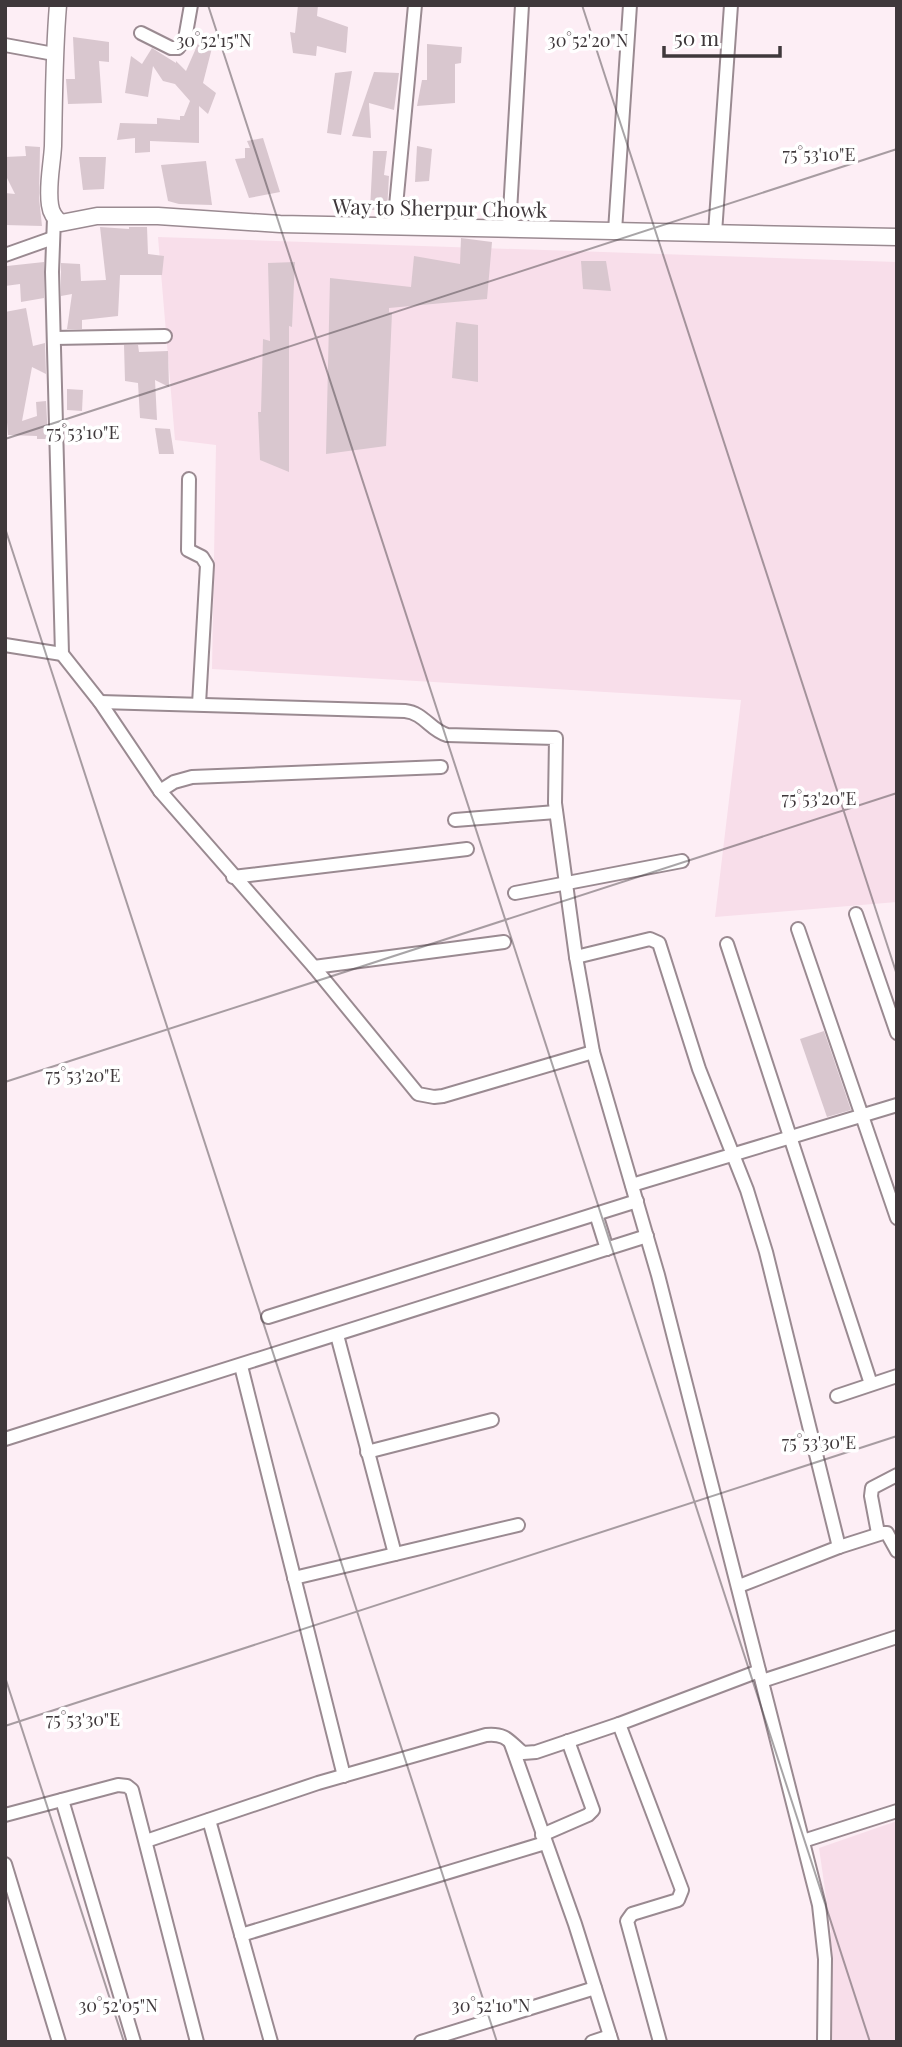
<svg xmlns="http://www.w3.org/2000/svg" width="902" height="2047" viewBox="0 0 902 2047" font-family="'Playfair Display',serif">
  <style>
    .built { fill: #f8deea }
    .building { fill: #d9c7cf }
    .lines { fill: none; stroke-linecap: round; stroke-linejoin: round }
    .minor-casing { stroke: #9a8a91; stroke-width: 16 }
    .tertiary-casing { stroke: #9a8a91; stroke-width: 19 }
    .minor { stroke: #fff; stroke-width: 12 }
    .tertiary { stroke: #fff; stroke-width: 16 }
    .ticks { fill: none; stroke: #3f383b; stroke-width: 2; stroke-opacity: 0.45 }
    .labels { text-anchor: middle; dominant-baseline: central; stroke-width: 7; stroke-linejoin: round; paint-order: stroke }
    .street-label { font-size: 21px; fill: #3f383b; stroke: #fff }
    .ticks-label { font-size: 18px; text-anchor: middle; fill: #3f383b; stroke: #fff; stroke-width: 7; stroke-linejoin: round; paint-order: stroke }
  </style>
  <rect width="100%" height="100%" fill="#fdeef5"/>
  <g class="built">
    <path d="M158,237L897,262V902L715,917L741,700L212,669L216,445L175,440Z"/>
    <path d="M897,1821V2042H831V1931L819,1848Z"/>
  </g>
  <g class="building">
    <path d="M298,5H318L317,16L348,27L346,53L317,46L316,56L293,53L290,32L295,33Z"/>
    <path d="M73,37L109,42V62L99,61L102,103L68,104L66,79H75Z"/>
    <path d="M200,39L214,40L203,83L216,93L208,114L199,106V143L150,141V152L135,153V138L117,140L120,123L157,124V118L180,120V116H184L190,101L175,84L163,81L153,66L148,97L125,93L131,56L142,64L152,48L176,63V61L186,71Z"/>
    <path d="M427,44L462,47L461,63L455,64V103L417,106L422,80H427Z"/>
    <path d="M352,71L341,135L327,133L335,73Z"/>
    <path d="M374,72L399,73L394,110L369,103L371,138L352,136Z"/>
    <path d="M263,138L280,192L249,198L235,159L245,158V148H250L247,141Z"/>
    <path d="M25,146L40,147L39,198L42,226L5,225V193L15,194L5,174V157L26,156Z"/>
    <path d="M417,146L432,149L429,181L415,182Z"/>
    <path d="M373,151H387L384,175L389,176L387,210H370Z"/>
    <path d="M79,157H106L104,189L83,190Z"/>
    <path d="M206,161L212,205L179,204L168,201L161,165Z"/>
    <path d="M100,227L129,229V227H147L148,254L164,256L162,275H120L118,316L82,320V329H67L72,294L61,296V263L80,264L81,281L106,280Z"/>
    <path d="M461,238L492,242L487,299L389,308V312L392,313L386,446L326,454L330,278L411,287L414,256L460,264Z"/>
    <path d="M581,261H606L611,291L583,289Z"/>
    <path d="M44,262V298L21,302L20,284L5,286L7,266Z"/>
    <path d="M295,262L292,327L289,326V472L260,460L258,412H261L263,339L270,341L268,263Z"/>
    <path d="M26,308L33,346L45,343L46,374L32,367L22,421L37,416L36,402L46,401L48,439H37V436L8,435L5,396V312Z"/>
    <path d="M456,322L478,325V382L452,378Z"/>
    <path d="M124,345H138L139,352L168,351L169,387L155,380L157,420L140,418L138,383L125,381Z"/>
    <path d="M67,389L83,390L82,411L67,410Z"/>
    <path d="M155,428L170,429L174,454H159Z"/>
    <path d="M824,1031L851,1110L827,1117L800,1039Z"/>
  </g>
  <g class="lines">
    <defs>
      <g id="minor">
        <path d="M141,33L171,48H178L185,39L191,5"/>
        <path d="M5,45L54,54"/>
        <path d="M54,218L52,272L62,654L100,702L160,791L314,967L418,1094L434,1097L443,1096L593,1052L658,1275L819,1905L825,1959L824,2042"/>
        <path d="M394,227L415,5"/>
        <path d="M509,229L522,5"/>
        <path d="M615,231L630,5"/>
        <path d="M715,233L731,5"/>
        <path d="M5,255L53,238"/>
        <path d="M54,338L165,336"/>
        <path d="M189,479L188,550L202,557L207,565L199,704"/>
        <path d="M5,645L62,654"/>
        <path d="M100,702L405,711C424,713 430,730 447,735L556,738L555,803L576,957L593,1052"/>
        <path d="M160,791L174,782L192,777L441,767"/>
        <path d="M455,820L556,812"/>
        <path d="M233,877L467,849"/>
        <path d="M515,893L682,861"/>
        <path d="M856,914L897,1033"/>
        <path d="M798,929L897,1218"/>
        <path d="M727,944L871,1384"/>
        <path d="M576,957L650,939L659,943L699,1069L747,1190L766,1252L839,1547L739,1586"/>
        <path d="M314,967L504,942"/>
        <path d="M632,1185L897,1105"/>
        <path d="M596,1214L607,1249"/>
        <path d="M268,1317L637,1201"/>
        <path d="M337,1335L395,1554"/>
        <path d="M241,1366L344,1776"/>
        <path d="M837,1396L897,1376"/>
        <path d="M5,1439L647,1236"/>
        <path d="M367,1452L492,1420"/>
        <path d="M878,1533L871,1496L872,1488L897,1475"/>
        <path d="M839,1547L883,1533H887L897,1551"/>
        <path d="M294,1578L518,1525"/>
        <path d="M762,1681L897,1637"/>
        <path d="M619,1724L682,1890L678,1900L632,1914L627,1921L660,2042"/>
        <path d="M511,1744L575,1924L612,2042"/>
        <path d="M62,1800L134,2042"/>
        <path d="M5,1815L118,1785L127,1786L132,1790L197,2042"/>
        <path d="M209,1820L271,2042"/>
        <path d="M542,1835L588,1815L593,1810L568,1741"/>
        <path d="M146,1841L318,1783L486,1735C507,1733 509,1742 523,1753L536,1752L619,1724L759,1671"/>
        <path d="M803,1841L897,1811"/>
        <path d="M5,1864L59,2042"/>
        <path d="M241,1935L545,1843"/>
        <path d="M421,2042L595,1988"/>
        <path d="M592,2042L610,2036"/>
      </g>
      <path id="tertiary" d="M58,5C54,52 54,99 53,146C52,165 47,186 50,205C51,213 54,218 61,223L97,216H158L280,224L897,237"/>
    </defs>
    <use href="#minor" class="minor-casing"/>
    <use href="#tertiary" class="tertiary-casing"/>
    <use href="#minor" class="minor"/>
    <use href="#tertiary" class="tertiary"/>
  </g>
  <path class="ticks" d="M208,5L870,2042M582,5L897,975M5,439L897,149M5,528L497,2042M5,1082L897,793M5,1677L124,2042M5,1726L897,1436"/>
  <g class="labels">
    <g class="street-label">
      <text transform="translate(440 207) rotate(1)">Way to Sherpur Chowk</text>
    </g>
  </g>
  <g class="ticks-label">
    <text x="214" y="47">30°52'15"N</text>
    <text x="588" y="47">30°52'20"N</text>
    <text x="819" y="161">75°53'10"E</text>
    <text x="83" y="439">75°53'10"E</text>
    <text x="819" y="805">75°53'20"E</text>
    <text x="83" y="1082">75°53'20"E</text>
    <text x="819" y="1449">75°53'30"E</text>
    <text x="83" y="1726">75°53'30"E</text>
    <text x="118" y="2012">30°52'05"N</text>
    <text x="491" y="2012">30°52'10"N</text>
  </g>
  <rect width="902" height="2047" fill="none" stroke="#3f383b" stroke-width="14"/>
  <path d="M664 46v10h116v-10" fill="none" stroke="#3f383b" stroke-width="3.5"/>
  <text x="674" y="46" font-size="21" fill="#3f383b" stroke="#ffffff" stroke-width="5" paint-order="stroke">50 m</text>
</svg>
